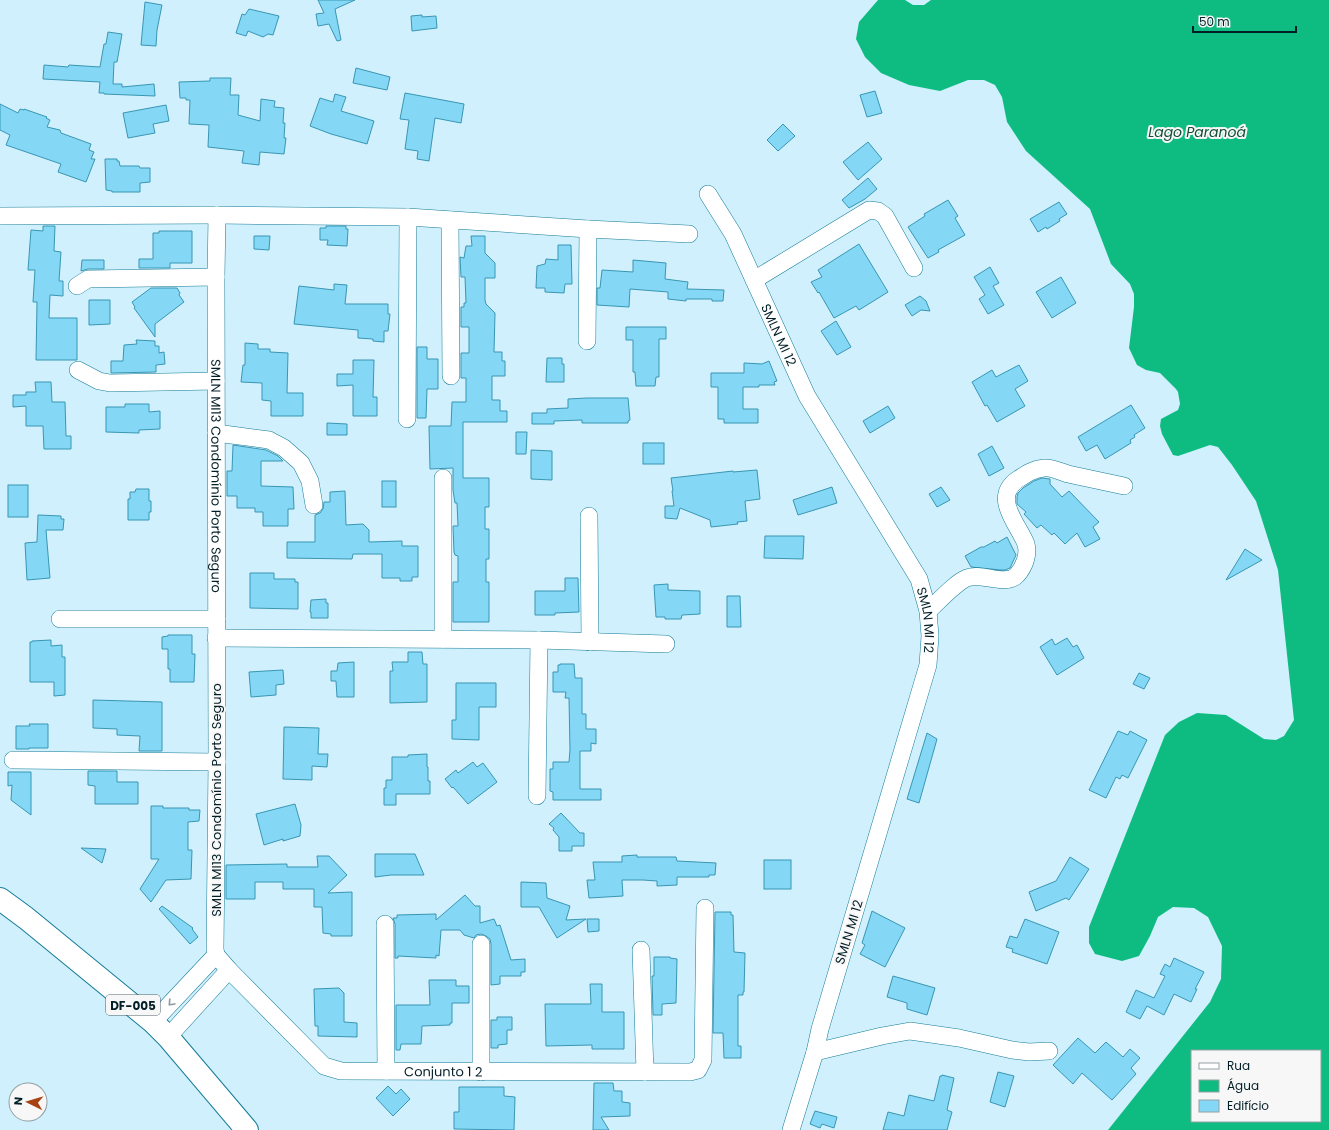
<svg xmlns="http://www.w3.org/2000/svg" width="1329" height="1130" viewBox="0 0 1329 1130" font-family="Poppins,sans-serif">
  <style>
    .water { fill: #0ebc82; fill-rule: evenodd }
    .building { fill: #84d8f5; stroke: #3996b3 }
    .lines { fill: none; stroke-linecap: round; stroke-linejoin: round }
    .street-casing { stroke: #157c98; stroke-width: 18 }
    .primary-casing { stroke: #157c98; stroke-width: 24 }
    .street { stroke: #fff; stroke-width: 17 }
    .primary { stroke: #fff; stroke-width: 22 }
    .oneway { stroke: #8d9a9e }
    .labels { text-anchor: middle; dominant-baseline: central; stroke-width: 4; stroke-linejoin: round; paint-order: stroke }
    .shield { fill: #f7f7f7; stroke: #4c5f65; stroke-width: 1 }
    .shield-label { font-size: 12px; font-weight: bold; fill: #021e27 }
    .street-label { font-size: 13px; fill: #021e27; stroke: #f7f7f7 }
    .water-label { font-size: 14px; font-style: italic; fill: #134e36; stroke: #f7f7f7 }
  </style>
  <rect width="100%" height="100%" fill="#cff0fc"/>
  <path class="water" d="M878,0H905L913,5H924L931,0H1329V1130H1108L1210,1002L1221,979L1222,946L1208,917L1194,908L1173,907L1158,917L1150,936L1139,956L1122,961L1095,954L1089,943V927L1165,735L1179,722L1197,713L1226,715L1264,739L1276,740L1284,736L1294,720L1278,570L1256,501L1232,465L1218,447L1210,445L1178,456L1173,455L1162,434L1160,426L1161,419L1178,410L1180,404L1178,392L1176,389L1160,373L1146,370L1137,365L1129,348L1134,307V294L1130,284L1111,264L1090,209L1026,151L1007,122L1002,97L995,85L984,80H968L940,91L909,85L881,73L865,57L856,39L859,22ZM1192,1051H1320V1121H1192Z"/>
  <g class="building">
    <path d="M318,0H355L335,9L341,40L337,41L329,24L318,26L316,14L324,13Z"/>
    <path d="M145,2L162,5L157,30L156,46L141,45Z"/>
    <path d="M249,9L279,16L273,35L268,34L263,37L248,31L246,36L236,33L242,14L245,15Z"/>
    <path d="M422,15V17L436,16L437,28L412,31L411,16Z"/>
    <path d="M108,32L122,34L117,62H114L113,84H122V87L154,84L155,96L104,94V93H99L100,82L43,79L44,65L68,67L69,65L100,67L104,44H106Z"/>
    <path d="M356,68L390,77L387,90L353,83Z"/>
    <path d="M210,78H231L230,95H239L238,115L260,121L261,99L275,101L274,107L284,108L283,123H285L284,138H286L284,154L260,152L259,165L242,163L244,151L208,147L209,125L189,124L190,100H186V98H180L179,82L210,81Z"/>
    <path d="M875,91L882,113L867,117L860,95Z"/>
    <path d="M405,93L464,104L461,123L435,118L429,161L417,159L418,151L405,149L409,120L400,119Z"/>
    <path d="M335,94L346,97L341,111L374,121L367,144L331,134L310,126L320,98L333,102Z"/>
    <path d="M0,104L18,113L20,109L24,110V109L47,117L46,118L50,120L47,127L60,130L61,133L91,144L89,150L94,152L91,159H95L86,182L58,172L61,164L6,145L10,135L0,130Z"/>
    <path d="M166,105L169,121L153,124L155,133L128,138L123,113Z"/>
    <path d="M783,124L795,136L778,151L767,140Z"/>
    <path d="M868,142L882,159L858,180L843,162Z"/>
    <path d="M105,159H117V161H119L120,166H139L140,168H150V182L140,183V192H112V191L106,190Z"/>
    <path d="M868,178L877,189L865,199L849,208L842,200Z"/>
    <path d="M948,200L958,216L955,218L965,235L938,250L939,252L928,258L908,227L925,216L924,214Z"/>
    <path d="M1059,202L1067,214L1059,219L1060,221L1047,229L1046,227L1038,232L1030,219Z"/>
    <path d="M43,226H55L54,251L61,252L59,281H63V296L50,295L49,318H77V360H36L37,302H33L35,270H28L31,230L43,231Z"/>
    <path d="M326,226H346V229H348L347,246L327,245L328,240H320V228H326Z"/>
    <path d="M159,231H192V263H170V268H139V259H153V233H159Z"/>
    <path d="M254,236H270L269,250L254,249Z"/>
    <path d="M471,236H485V253L495,263V278H485V300L486,304L495,313L494,352H502V361H505V376H492V400H500V411H507V422H463V478H489V507H485V529H489V559H486V582H489V622H453V582H458V556L455,555L454,552L453,526H458L457,503H455L453,490V468L430,469L429,426H451L452,402H466V378H461V353H469V327H461V307H464V303H466L465,277H461L460,257L464,258L466,246H472Z"/>
    <path d="M859,244L888,292L859,310L856,306L834,318L819,292L818,293L811,282L822,277L818,270Z"/>
    <path d="M558,245H571L572,284H565L564,293L545,292V288H536L537,266L545,264L546,259L558,260Z"/>
    <path d="M82,260H104V269H88L81,271Z"/>
    <path d="M633,260L666,263L665,279L688,282L687,289L724,290L723,301H712V299H686V301L668,299V292L630,289L629,307L597,305V288H600L602,270L633,272Z"/>
    <path d="M990,267L999,283L993,286L1004,305L988,314L979,299L985,295L974,277Z"/>
    <path d="M1061,277L1076,303L1052,318L1036,292Z"/>
    <path d="M334,284L347,285L345,304H388V314H390L388,331H384V342L373,341V339L358,338V330L294,324L299,286L334,290Z"/>
    <path d="M151,288H177L180,293L179,295L184,302L155,324V337L134,308L135,307L132,302Z"/>
    <path d="M920,296L926,301L930,311L921,310L912,316L905,305Z"/>
    <path d="M89,300H110V324L89,325Z"/>
    <path d="M836,321L851,347L837,355L821,331Z"/>
    <path d="M626,327H666V339H659V377H656L655,386H636L635,372H633V340H626Z"/>
    <path d="M136,340L155,341V346H159V353L164,352L165,364L156,365V372L111,373V361H123L124,345L137,344Z"/>
    <path d="M245,343L258,344V349H270V352L288,353L287,393H303V416H271V401L262,400V383L241,382L243,365H245Z"/>
    <path d="M417,347H427V359H438V389H427L426,418H417Z"/>
    <path d="M547,358H562V364H564V382H546Z"/>
    <path d="M353,360H374L373,397H377V416H353V385L337,386V374H353Z"/>
    <path d="M769,361L777,381L774,382L775,385H759V387H743V409H758V423H724V419H718V387H711V373H744V363L762,364Z"/>
    <path d="M1019,365L1028,381L1015,389L1025,406L997,422L987,405L985,406L972,382L992,370L996,377Z"/>
    <path d="M35,382H51L52,402H65L66,436H71V449H44L43,426H26V406L13,407V395H26V392H36Z"/>
    <path d="M587,398H628L630,420L628,421V423H582V420L554,421V424H532V413H547V409L568,408V399Z"/>
    <path d="M125,404H149V412L160,411V429L139,430V433L106,432V407H125Z"/>
    <path d="M1131,405L1145,428L1134,435L1135,437L1130,440L1131,443L1105,459L1097,445L1086,451L1078,437Z"/>
    <path d="M888,406L895,418L870,433L863,421Z"/>
    <path d="M327,423L347,424V435H327Z"/>
    <path d="M516,432H527L526,454H516Z"/>
    <rect x="643" y="443" width="21" height="21"/>
    <path d="M233,445L266,450L278,456L283,461H261V486L293,487L294,509H288V526H263V512H255V508H237V496H227V471H232Z"/>
    <path d="M992,446L1004,468L989,476L978,454Z"/>
    <path d="M531,450L552,451V480L531,479Z"/>
    <path d="M757,470L760,499L745,501L747,521L737,522L738,524L711,527L710,520L680,508L677,519L665,518V506H674L672,491H673L671,478L733,471V472Z"/>
    <path d="M1042,478L1050,479V484L1062,497L1069,491L1099,522L1093,527L1100,539L1085,547L1077,533L1065,544L1054,533L1052,535L1041,525L1037,528L1024,514L1026,512L1017,504V497L1018,493L1023,488L1034,481Z"/>
    <rect x="382" y="481" width="14" height="26"/>
    <rect x="8" y="485" width="20" height="32"/>
    <path d="M832,487L837,503L798,515L793,500Z"/>
    <path d="M941,487L950,500L937,507L929,494Z"/>
    <path d="M136,489H149V501H151V512H149V520H128V499H130V492H135Z"/>
    <path d="M345,491L346,525L363,524L369,530V542L402,541V546H418V577H412V581H400V578H382V554H353L352,559L287,558V542H315V515L320,513L323,509L324,502H330V492Z"/>
    <path d="M38,515L61,516V519H64L63,530H46L50,578L27,580L25,543L37,542Z"/>
    <path d="M765,536H804L803,559L764,558Z"/>
    <path d="M1007,537L1016,555L1010,568L1005,570H1001L971,567L965,556L981,547H984L995,541L997,543Z"/>
    <path d="M1245,549L1262,560L1226,580Z"/>
    <path d="M250,573H274V579H295V582H298V609L250,608Z"/>
    <path d="M565,578H578L579,612L555,613V615H535V591H565Z"/>
    <path d="M668,584V590L700,591V614L682,615L681,619H665V617H656L654,585Z"/>
    <path d="M727,596H740L741,627H727Z"/>
    <path d="M326,599V603H328V618H311V612H310L311,600Z"/>
    <path d="M168,635H192V654H195L194,682H170V669H168V649H162V637L168,636Z"/>
    <path d="M1067,638L1073,647L1077,645L1084,658L1057,675L1040,647L1052,639L1055,645Z"/>
    <path d="M51,640V646L62,645V657H65V695L54,696V682H30V642H32V641Z"/>
    <path d="M408,652H422L423,664H427V702L390,703V671H393L392,662H408Z"/>
    <path d="M354,662V697H337L336,681H331V671H337L338,663Z"/>
    <path d="M560,664H574L575,678H582V714H586V729H596V744L591,743V751H580V789H601V800H553V792L550,791V769H553V762H569L570,750L569,698H565L566,692H553V672H558V665H560Z"/>
    <path d="M283,670L284,684L276,685V695L251,697L249,672Z"/>
    <path d="M1139,673L1150,678L1144,689L1133,684Z"/>
    <path d="M456,683H496V707H479V740L452,739V720H456Z"/>
    <path d="M93,700L162,702V751H139L140,736L117,735V729L93,728Z"/>
    <path d="M29,724H48V748H29V749H16V726H30Z"/>
    <path d="M284,727L319,728L318,754H328L327,767L312,766V780L283,779Z"/>
    <path d="M1118,731L1128,735L1130,731L1147,740L1128,778L1122,775L1120,779L1116,777L1106,798L1089,790Z"/>
    <path d="M927,733L937,739L919,803L907,799Z"/>
    <path d="M427,754V767H428V781H430V794H396V805H384V788H386V780H392V757H408V755Z"/>
    <path d="M473,762L477,767L483,763L497,782L468,804L453,787L452,788L445,779L456,770L458,773Z"/>
    <path d="M88,771H117V782H138V804H95V786L88,785Z"/>
    <path d="M8,772H31V815L11,800L12,785L8,786Z"/>
    <path d="M295,804L301,825L300,836L283,841V839L264,845L256,814Z"/>
    <path d="M151,806H163V808H189V810H200L199,821L188,822V850H192L191,879L166,880L151,902L140,889L159,859H151Z"/>
    <path d="M561,813L580,833H584V846H572V851H559V837L553,830L554,828L549,824Z"/>
    <path d="M81,848L106,849L102,863Z"/>
    <path d="M375,854H415L424,875H391L375,877Z"/>
    <path d="M637,855V857H676L677,861L716,863L715,875H709V877H677V885L657,886V881L643,880H622L623,896L589,898L587,880H595L593,862H622V856Z"/>
    <path d="M317,856H329L347,875L328,893L352,892V936H331V934L323,933L322,907H314V889H283V882H255V899H226V865L287,864V867H318Z"/>
    <path d="M1070,857L1089,869L1069,900L1066,898L1036,911L1029,892L1056,881Z"/>
    <rect x="764" y="860" width="27" height="29"/>
    <path d="M521,882L546,883L547,898L570,906L566,920L586,919L557,938L539,907H521Z"/>
    <path d="M465,895L475,906H480V923L494,919L497,926L500,925L511,960L525,959V972H521V976H500V984L491,985V944L490,939L486,936L481,934L476,935L474,938L464,935L460,930H441L439,956L436,955V958L398,956V958H395V924L393,918H397V915L436,914V920Z"/>
    <path d="M162,906L193,928L192,929L198,937L190,944L159,909Z"/>
    <path d="M872,911L905,928L885,967L860,954L865,945L862,943Z"/>
    <path d="M715,912H731V915H733L734,952L745,953L744,992H743V995H738V1046H741V1058H724L723,1033H713Z"/>
    <path d="M587,919H599V931L588,932Z"/>
    <path d="M1025,919L1059,932L1047,964L1012,952L1013,949L1006,947L1010,936L1017,938Z"/>
    <path d="M654,957H670V958L677,959L676,1003L662,1004V1015H653L652,976H654Z"/>
    <path d="M1174,958L1204,972L1195,989H1197L1191,1002L1174,994L1164,1015L1147,1006L1140,1019L1126,1012L1136,990L1154,998L1165,976L1160,974L1165,964L1170,967Z"/>
    <path d="M893,976L935,988L927,1015L907,1009V1003L887,997Z"/>
    <path d="M429,980H456V986H469V1003H452V1023H450V1025L422,1026L421,1044H401L400,1050H396V1005H430Z"/>
    <path d="M590,984H602V1012H624V1049H592V1045L546,1046L545,1004H591Z"/>
    <path d="M339,988L344,993V1022L357,1023V1037L318,1036V1026H315L314,989Z"/>
    <path d="M497,1017H512V1030H507V1044L498,1045V1048H491V1020H497Z"/>
    <path d="M1078,1038L1095,1053L1106,1042L1123,1057L1130,1049L1140,1058L1131,1068L1136,1074L1112,1100L1082,1073L1073,1084L1053,1065Z"/>
    <path d="M998,1072L1014,1076L1005,1107L990,1102Z"/>
    <path d="M942,1075L954,1078L947,1110L952,1112L947,1130H883L888,1112L904,1116L909,1095L934,1101L940,1076H942Z"/>
    <path d="M594,1083H613L614,1091H622V1102L630,1103V1116L601,1117L609,1130H593Z"/>
    <path d="M388,1086L396,1094L401,1089L410,1099L393,1116L376,1098Z"/>
    <path d="M459,1087H504V1096L515,1097L514,1130L454,1129V1112H459Z"/>
    <path d="M815,1111L837,1117L834,1128L822,1124L820,1128L810,1124Z"/>
  </g>
  <g class="lines">
    <defs>
      <g id="street">
        <path id="s1" d="M708,194L733,234L807,396L919,579L928,611L930,636L928,665L820,1029L815,1052L791,1130"/>
        <path id="s2" d="M217,215L216,277L217,762L215,949L216,955L229,970L324,1066L341,1071L690,1072L698,1070L703,1060L705,908"/>
        <path d="M0,216L217,215L408,217L588,229L689,234"/>
        <path d="M450,220L451,376"/>
        <path d="M754,280L869,210L878,211L885,216L914,268"/>
        <path d="M77,286L88,279L216,277"/>
        <path d="M587,341L588,229"/>
        <path d="M78,370L99,381L110,383L216,381"/>
        <path d="M407,419L408,217"/>
        <path d="M216,433L269,440L284,448L301,463L310,481L314,505"/>
        <path d="M443,478V639"/>
        <path d="M589,516L590,642"/>
        <path d="M928,611C938,602 956,582 967,578C981,572 1006,587 1017,575C1024,567 1029,555 1026,544C1018,524 992,498 1017,480C1026,474 1033,469 1044,468C1051,467 1061,472 1068,474C1086,478 1105,482 1124,486"/>
        <path d="M60,619H217"/>
        <path d="M216,638L539,640L666,644"/>
        <path d="M13,760L217,762"/>
        <path d="M537,796L539,640"/>
        <path d="M385,924L386,1071"/>
        <path d="M641,950L645,1072"/>
        <path d="M153,1022L216,955"/>
        <path d="M168,1037L229,970"/>
        <path d="M815,1052L882,1036L910,1031L959,1038L1012,1050L1029,1052L1049,1051"/>
        <path d="M481,1072V944"/>
      </g>
      <path id="primary" d="M0,899L26,918L153,1022L168,1037L247,1130"/>
    </defs>
    <use href="#street" class="street-casing"/>
    <use href="#primary" class="primary-casing"/>
    <use href="#street" class="street"/>
    <use href="#primary" class="primary"/>
  </g>
  <defs><path id="oneway-chevron" d="M-2-3.5L2.5 0L-2 3.5" fill="none" stroke-width="1.6" stroke-linecap="round" stroke-linejoin="round"/></defs>
  <use class="oneway" href="#oneway-chevron" transform="translate(171 1003) rotate(133)"/>
  <g class="labels">
    <rect class="shield" x="106" y="995" width="54" height="20" rx="3"/>
    <g class="shield-label">
      <text x="133" y="1005">DF-005</text>
    </g>
    <g class="street-label">
      <text stroke="none"><textPath href="#s1" startOffset="158">SMLN MI 12</textPath></text>
      <text stroke="none"><textPath href="#s2" startOffset="261">SMLN MI13 Condomínio Porto Seguro</textPath></text>
      <text stroke="none"><textPath href="#s1" startOffset="482">SMLN MI 12</textPath></text>
      <text transform="translate(216 800) rotate(-90)">SMLN MI13 Condomínio Porto Seguro</text>
      <text transform="translate(849 932) rotate(-73)">SMLN MI 12</text>
      <text stroke="none"><textPath href="#s2" startOffset="1015">Conjunto 1 2</textPath></text>
    </g>
    <g class="water-label">
      <text x="1197" y="132">Lago Paranoá</text>
    </g>
  </g>
  <rect x="1191" y="1050" width="130" height="72" fill="#f7f7f7" stroke="#95a0a4"/>
  <rect x="1199" y="1063" width="20" height="6" fill="#ffffff" stroke="#95a0a4"/>
  <text x="1227" y="1070" font-size="12" fill="#021e27">Rua</text>
  <rect x="1199" y="1080" width="20" height="12" fill="#0ebc82" stroke="#95a0a4"/>
  <text x="1227" y="1090" font-size="12" fill="#021e27">Água</text>
  <rect x="1199" y="1100" width="20" height="12" fill="#84d8f5" stroke="#95a0a4"/>
  <text x="1227" y="1110" font-size="12" fill="#021e27">Edifício</text>
  <g transform="translate(28 1102) rotate(275)"><circle r="19" fill="#f7f7f7" stroke="#95a0a4"/>
  <path d="M0-3L7 15L0 10L-7 15Z" fill="#a74212"/>
  <text y="-6" font-size="11" font-weight="bold" text-anchor="middle" fill="#021e27">N</text>
  </g>
  <path d="M1193 26v6h103v-6" fill="none" stroke="#021e27" stroke-width="2"/>
  <text x="1199" y="26" font-size="12" fill="#021e27" stroke="#f7f7f7" stroke-width="3" paint-order="stroke">50 m</text>
</svg>
